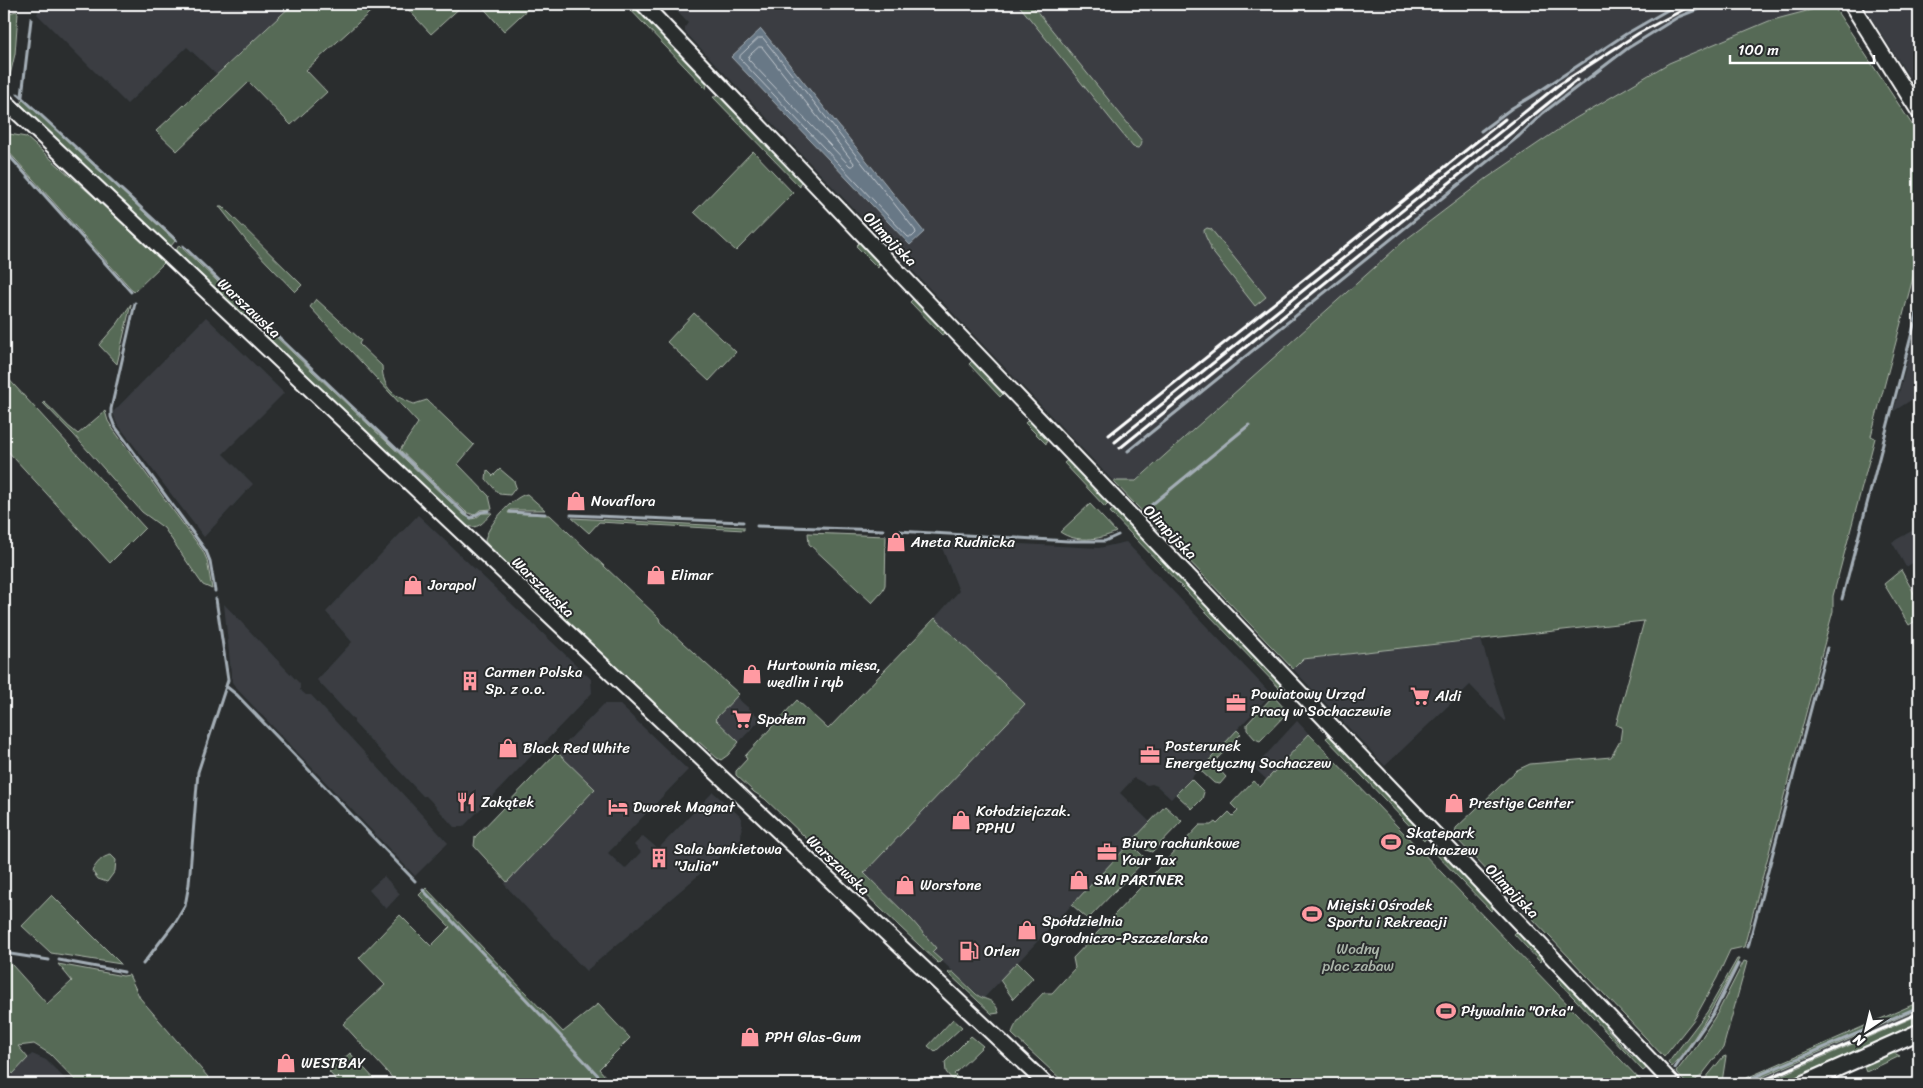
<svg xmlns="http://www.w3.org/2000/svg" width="1923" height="1088" viewBox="0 0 1923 1088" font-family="Sriracha,sans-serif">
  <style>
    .built { fill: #3a3e43 }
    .green { fill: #576b56; stroke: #abb5aa }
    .water { fill: #687886; stroke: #a4aeb6 }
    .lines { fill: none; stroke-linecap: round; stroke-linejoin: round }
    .shore { stroke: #c3c9cf; stroke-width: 1 }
    .stream { stroke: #a4aeb6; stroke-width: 3 }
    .tertiary-casing { stroke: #fff; stroke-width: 18 }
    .secondary-casing { stroke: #fff; stroke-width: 19 }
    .tertiary { stroke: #2a2d2e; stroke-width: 14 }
    .secondary { stroke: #2a2d2e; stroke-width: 15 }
    .rail { stroke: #fff; stroke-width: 3 }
    .labels { text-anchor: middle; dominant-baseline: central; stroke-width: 4; stroke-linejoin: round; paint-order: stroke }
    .street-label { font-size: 15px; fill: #fff; stroke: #2a2d2e }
    .poi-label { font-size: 15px; fill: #fff; stroke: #2a2d2e; text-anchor: start }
    .park-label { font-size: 15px; fill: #abb5aa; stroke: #2a2d2e }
  </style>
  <rect width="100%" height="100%" fill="#2a2d2e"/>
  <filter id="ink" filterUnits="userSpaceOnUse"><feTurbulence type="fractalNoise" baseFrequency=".02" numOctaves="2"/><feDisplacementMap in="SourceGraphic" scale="10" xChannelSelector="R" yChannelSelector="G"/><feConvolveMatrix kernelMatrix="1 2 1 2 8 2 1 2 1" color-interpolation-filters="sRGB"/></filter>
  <g filter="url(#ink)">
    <g class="built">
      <path d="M42,4H293L216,74L187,47L127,104L37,14Z"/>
      <path d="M670,4H1820L1818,8L1769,21L1602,104L1571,121L1487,178L1404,241L1135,481H1113L685,32V27L688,23Z"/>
      <path d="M1862,4H1919V92Z"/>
      <path d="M206,317L284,393L223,454L253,484L204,537L116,422L113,412Z"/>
      <path d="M1919,318V395L1894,411Z"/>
      <path d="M418,515L591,679L592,693L463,827H454L430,800L426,796H423L354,723V720L317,680L352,642L326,612Z"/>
      <path d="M1919,527V559L1906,567L1892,542Z"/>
      <path d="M939,540L1099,548L1126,542L1271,694L1171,799L1157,786L1152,784L1147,785L1134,778L1120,793L1150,822L983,999L932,952L936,948L912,920L864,873L1025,704L935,618L959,591Z"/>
      <path d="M224,604L300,684V690L306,695H311L448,843L415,876L237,689L232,682Z"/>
      <path d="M1481,640L1506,722L1470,685L1385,766L1293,669L1303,659Z"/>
      <path d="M736,697L761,719L739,742L715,719Z"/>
      <path d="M604,704H619L688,770L608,853L625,869L641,852L634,845L643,836L658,849L713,792L742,818L741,839L586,971L504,884L595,790L557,752Z"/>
      <path d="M1297,721L1309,734L1267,780L1254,768Z"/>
      <path d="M384,876L400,894L386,909L369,890Z"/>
      <path d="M1919,1009V1015L1761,1084H1746Z"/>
      <path d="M32,1054L46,1060L70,1084H4Z"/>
    </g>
    <g class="green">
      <path d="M293,4H379L306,70L327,92L291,125L249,82L177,151L156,131Z"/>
      <path d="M403,4H464L431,34Z"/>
      <path d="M480,4H533L504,31Z"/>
      <path d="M625,4H632L705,80L707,83L706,89Z"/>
      <path d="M1018,4H1031L1142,141L1141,146L1138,148L1133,147Z"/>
      <path d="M1820,4H1832L1919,135V255L1871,436L1875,438L1833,596V611L1744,947L1730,950L1717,978L1695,1018L1664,1057L1455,837L1456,828L1517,770L1530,764L1611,757L1620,741L1622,727L1616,725L1644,621L1303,659L1293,669L1113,481H1136L1404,241L1487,178L1571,121L1669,63L1769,21L1818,8Z"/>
      <path d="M16,11L18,13L15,54L8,84L4,79V15Z"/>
      <path d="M721,96L801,179L800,187L713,97Z"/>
      <path d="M23,99L175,241L171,246L20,104Z"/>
      <path d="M4,133L26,137L95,198L164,263L134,292L7,150L4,145Z"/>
      <path d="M753,151L793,193L736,251L694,212Z"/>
      <path d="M219,206H222L302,285L295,292L248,243Z"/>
      <path d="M1207,228L1211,229L1266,297L1255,306L1211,250C1210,243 1204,236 1204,230Z"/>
      <path d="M861,241C868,248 883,258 878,268L856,246Z"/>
      <path d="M179,245L464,515L471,519L476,518L482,513H492C484,521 479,530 467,526L176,251Z"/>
      <path d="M915,297L947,331L942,335L910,302Z"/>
      <path d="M316,299L361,340L359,344L382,366C383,390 394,396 414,404L427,400L474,445L458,464L489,496L492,509L480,510L474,515L466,512L400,450L418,423L310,307Z"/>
      <path d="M131,304L117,364L99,345L118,323Z"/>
      <path d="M694,313L736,352L709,381L667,342Z"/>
      <path d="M974,359L1005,392L1000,397L969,364Z"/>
      <path d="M4,374L145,528L110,563L4,447Z"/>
      <path d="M44,402C56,412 65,425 78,434L105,411L108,421L113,429L203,551L207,560L212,589L203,585L198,578L164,528L142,512L74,435L43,403Z"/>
      <path d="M1030,418L1047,436L1046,444L1025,423Z"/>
      <path d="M1069,459L1110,502L1105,507L1064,463Z"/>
      <path d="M500,469L514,481L516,487L510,495L499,494L486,479L487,470L493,476Z"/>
      <path d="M527,494L545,510H510L508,513L550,515L659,618L660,622L739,694L715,719L739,742L728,755L721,760L717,758L699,742L697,744L488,545L485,541C486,527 513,496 527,494Z"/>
      <path d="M1090,504L1116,532C1099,540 1076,543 1060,532Z"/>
      <path d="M1115,508L1287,687L1282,691L1110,512Z"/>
      <path d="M572,518L744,527V530L599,522L589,533Z"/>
      <path d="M808,533L886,536L885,585L882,592L872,603L809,544Z"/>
      <path d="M1901,570L1919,602V619L1909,625L1884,584Z"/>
      <path d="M935,618L1025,704L864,873L912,920L936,948L932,952L942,961L938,963L765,799L754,792L736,775V771L747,759L745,756L797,700L828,729Z"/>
      <path d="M1273,696L1288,712L1260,741L1255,739L1247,730V724Z"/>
      <path d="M1237,730L1241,734L1213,763L1226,777L1220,784L1214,783L1200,770Z"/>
      <path d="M1309,734L1642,1082L1644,1084H1066L1014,1036L1012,1034C1014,1021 1034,1003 1043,993H1052L1075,968L1073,958L1200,825H1211L1215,822L1217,824L1229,812L1233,816L1238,811L1231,804L1253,781L1260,787Z"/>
      <path d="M1332,734L1425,832L1426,838L1424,841L1326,738Z"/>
      <path d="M557,752L595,789L507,882L474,846L475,837Z"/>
      <path d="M1191,779L1204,792L1202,799L1192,809L1176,794Z"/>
      <path d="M1165,806L1182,821L1152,852L1146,850L1134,839Z"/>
      <path d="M1130,843L1146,859L1088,919L1072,905Z"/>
      <path d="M1438,847L1492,901L1494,907L1491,911L1431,849Z"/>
      <path d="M111,855L116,860L115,871L107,882L98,879L92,871C96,864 102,856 111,855Z"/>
      <path d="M426,888L563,1032L598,1004L630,1038L599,1069L612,1084H398L343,1024L385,985L359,958L400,915L431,946L450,927L419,895Z"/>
      <path d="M52,895L121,964L51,953L22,926Z"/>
      <path d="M1518,929L1542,956L1540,962L1514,934Z"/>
      <path d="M4,956L47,1004L72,981L58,964L123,976L129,975L140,998L214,1084H79L50,1054L34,1044L18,1046L28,1058L13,1074L4,1064Z"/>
      <path d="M1737,959H1739C1719,996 1700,1035 1672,1067L1668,1063L1707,1012Z"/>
      <path d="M1744,961L1747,962L1723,1048L1701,1076L1693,1082L1686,1083L1676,1072L1697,1045L1718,1012Z"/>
      <path d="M1017,962L1033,978L1013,999L1000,980Z"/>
      <path d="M949,972H953C961,979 968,987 976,994C986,1002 994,997 999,1013L992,1014L948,973Z"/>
      <path d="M1561,976L1606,1021V1028L1632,1056L1640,1058L1649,1066L1643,1071L1557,980Z"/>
      <path d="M1919,1002V1009L1746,1084H1733Z"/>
      <path d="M1919,1015V1026L1790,1084H1761Z"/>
      <path d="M953,1019L962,1027L935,1052L928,1046Z"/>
      <path d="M971,1036L983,1046L954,1074L964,1084H956L946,1072L945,1062Z"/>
      <path d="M1892,1052L1900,1056L1866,1072L1863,1065Z"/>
      <path d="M350,1053L379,1084H340L329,1072Z"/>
      <path d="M1726,1056L1722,1082L1715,1084H1701L1723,1057Z"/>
    </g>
    <path class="water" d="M761,29L924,232L910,245L731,57Z"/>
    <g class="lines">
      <g class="shore">
        <path d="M759,38H763L915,230L916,233L912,237H908L740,59V56Z"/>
        <path d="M759,47H762L854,163L853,166H850L748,59L749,56Z"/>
      </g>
      <g class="stream">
        <path d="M18,94L176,240"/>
        <path d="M22,96L31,19"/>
        <path d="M1481,131L1512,108L1532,96L1626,34L1678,4"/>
        <path d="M4,150L131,292"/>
        <path d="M183,246L465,514L471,518L481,512L489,511"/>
        <path d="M135,303L111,409V417L114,425L206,551L210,561L215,591"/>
        <path d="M1128,451L1519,136L1543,113L1628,48L1678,17L1711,4"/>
        <path d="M1144,511L1249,425"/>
        <path d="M510,512L545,514"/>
        <path d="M571,515L743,522"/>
        <path d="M757,526L883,530"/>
        <path d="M898,531L1068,541H1105L1118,535"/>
        <path d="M1842,599L1919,306"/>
        <path d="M227,687L237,695L415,881"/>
        <path d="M423,890L606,1084"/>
        <path d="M1748,947L1827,648"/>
        <path d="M4,953L49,960"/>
        <path d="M59,960L124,972"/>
        <path d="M143,964L176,921L185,906L189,884L198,772L228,680L216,599"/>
        <path d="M1675,1068L1714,1012L1738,964"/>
        <path d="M1738,1084L1919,1007"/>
      </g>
      <defs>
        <g id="tertiary">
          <path d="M643,4L1673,1084"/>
          <path d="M1851,4L1919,112"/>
          <path d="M4,100L1046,1084"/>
        </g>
        <path id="secondary" d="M1802,1084L1919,1032"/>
      </defs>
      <use href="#tertiary" class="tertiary-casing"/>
      <use href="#secondary" class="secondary-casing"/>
      <use href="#tertiary" class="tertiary"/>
      <use href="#secondary" class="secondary"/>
      <g class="rail">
        <path d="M1109,435L1505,119"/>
        <path d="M1115,442L1557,86L1639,33L1694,4"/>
        <path d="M1120,448L1577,80"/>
        <path d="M1755,1084L1919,1013"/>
      </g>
    </g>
  </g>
  <defs>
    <symbol id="shop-bare" viewBox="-9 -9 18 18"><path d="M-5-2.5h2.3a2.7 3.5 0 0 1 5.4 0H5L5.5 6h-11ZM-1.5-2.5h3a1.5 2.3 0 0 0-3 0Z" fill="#ff9aa2" stroke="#2a2d2e" stroke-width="2.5" paint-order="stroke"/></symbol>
    <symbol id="building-bare" viewBox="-9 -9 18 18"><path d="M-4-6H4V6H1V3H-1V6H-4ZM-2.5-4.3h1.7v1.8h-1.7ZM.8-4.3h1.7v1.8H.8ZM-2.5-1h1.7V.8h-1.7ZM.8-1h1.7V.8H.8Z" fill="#ff9aa2" stroke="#2a2d2e" stroke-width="2.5" paint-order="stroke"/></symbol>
    <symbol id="supermarket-bare" viewBox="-9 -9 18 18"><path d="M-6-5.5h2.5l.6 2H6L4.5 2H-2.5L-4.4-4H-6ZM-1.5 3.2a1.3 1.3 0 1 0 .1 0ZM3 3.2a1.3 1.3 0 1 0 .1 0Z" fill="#ff9aa2" stroke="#2a2d2e" stroke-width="2.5" paint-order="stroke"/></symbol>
    <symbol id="office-bare" viewBox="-9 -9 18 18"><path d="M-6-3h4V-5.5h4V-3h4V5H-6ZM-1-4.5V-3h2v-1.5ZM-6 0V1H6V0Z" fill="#ff9aa2" stroke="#2a2d2e" stroke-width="2.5" paint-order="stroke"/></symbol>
    <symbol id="restaurant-bare" viewBox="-9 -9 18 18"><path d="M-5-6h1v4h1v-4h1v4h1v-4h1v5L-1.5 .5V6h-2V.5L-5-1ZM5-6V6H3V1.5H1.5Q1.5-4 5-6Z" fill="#ff9aa2" stroke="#2a2d2e" stroke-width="2.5" paint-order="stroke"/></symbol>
    <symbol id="hotel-bare" viewBox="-9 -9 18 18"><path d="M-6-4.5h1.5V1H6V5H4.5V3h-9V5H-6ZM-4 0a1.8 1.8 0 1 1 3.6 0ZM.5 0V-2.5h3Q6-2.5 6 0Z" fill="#ff9aa2" stroke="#2a2d2e" stroke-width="2.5" paint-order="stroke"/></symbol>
    <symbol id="stadium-bare" viewBox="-9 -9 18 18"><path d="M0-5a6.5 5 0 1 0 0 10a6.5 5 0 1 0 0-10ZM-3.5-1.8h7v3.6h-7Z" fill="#ff9aa2" stroke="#2a2d2e" stroke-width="2.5" paint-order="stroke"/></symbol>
    <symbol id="fuel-bare" viewBox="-9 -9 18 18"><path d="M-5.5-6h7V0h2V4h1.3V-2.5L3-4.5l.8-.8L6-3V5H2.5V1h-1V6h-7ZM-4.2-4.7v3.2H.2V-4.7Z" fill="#ff9aa2" stroke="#2a2d2e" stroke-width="2.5" paint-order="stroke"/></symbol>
  </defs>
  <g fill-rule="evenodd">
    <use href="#shop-bare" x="562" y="487" width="28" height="28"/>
    <use href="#shop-bare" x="882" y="528" width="28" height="28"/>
    <use href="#shop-bare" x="642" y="561" width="28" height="28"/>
    <use href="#shop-bare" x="399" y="571" width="28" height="28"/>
    <use href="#shop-bare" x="738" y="660" width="28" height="28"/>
    <use href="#building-bare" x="456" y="667" width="28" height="28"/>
    <use href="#supermarket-bare" x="1406" y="682" width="28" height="28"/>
    <use href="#office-bare" x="1222" y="689" width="28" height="28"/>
    <use href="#supermarket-bare" x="728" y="705" width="28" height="28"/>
    <use href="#shop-bare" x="494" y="734" width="28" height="28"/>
    <use href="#office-bare" x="1136" y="741" width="28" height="28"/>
    <use href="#restaurant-bare" x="452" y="788" width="28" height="28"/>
    <use href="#shop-bare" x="1440" y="789" width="28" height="28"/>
    <use href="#hotel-bare" x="604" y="793" width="28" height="28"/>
    <use href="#shop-bare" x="947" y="806" width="28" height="28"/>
    <use href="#stadium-bare" x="1377" y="828" width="28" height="28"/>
    <use href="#office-bare" x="1093" y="838" width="28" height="28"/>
    <use href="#building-bare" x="645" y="844" width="28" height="28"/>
    <use href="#shop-bare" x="1065" y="866" width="28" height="28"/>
    <use href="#shop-bare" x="891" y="871" width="28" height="28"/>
    <use href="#stadium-bare" x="1298" y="900" width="28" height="28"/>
    <use href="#shop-bare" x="1013" y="916" width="28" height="28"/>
    <use href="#fuel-bare" x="955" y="937" width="28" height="28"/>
    <use href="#stadium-bare" x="1432" y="997" width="28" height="28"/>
    <use href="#shop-bare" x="736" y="1023" width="28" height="28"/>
    <use href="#shop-bare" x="272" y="1049" width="28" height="28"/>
  </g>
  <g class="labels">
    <g class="street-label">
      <text transform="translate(890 239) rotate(46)">Olimpijska</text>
      <text transform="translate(249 308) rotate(43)">Warszawska</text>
      <text transform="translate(1170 532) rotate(46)">Olimpijska</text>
      <text transform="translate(543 587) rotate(44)">Warszawska</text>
      <text transform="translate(838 865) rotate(43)">Warszawska</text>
      <text transform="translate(1512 891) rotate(46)">Olimpijska</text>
    </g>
    <g class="poi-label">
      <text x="591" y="501">Novaflora</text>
      <text x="911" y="542">Aneta Rudnicka</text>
      <text x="671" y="575">Elimar</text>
      <text x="428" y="585">Jorapol</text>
      <text x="767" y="665">Hurtownia mięsa,<tspan x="767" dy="17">wędlin i ryb</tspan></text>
      <text x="485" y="672">Carmen Polska<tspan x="485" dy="17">Sp. z o.o.</tspan></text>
      <text x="1251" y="694">Powiatowy Urząd<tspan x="1251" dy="17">Pracy w Sochaczewie</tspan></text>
      <text x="1435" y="696">Aldi</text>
      <text x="757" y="719">Społem</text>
      <text x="1165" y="746">Posterunek<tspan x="1165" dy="17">Energetyczny Sochaczew</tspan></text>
      <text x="523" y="748">Black Red White</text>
      <text x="481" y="802">Zakątek</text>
      <text x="1469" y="803">Prestige Center</text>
      <text x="633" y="807">Dworek Magnat</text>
      <text x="976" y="811">Kołodziejczak.<tspan x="976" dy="17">PPHU</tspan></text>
      <text x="1406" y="833">Skatepark<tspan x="1406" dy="17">Sochaczew</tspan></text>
      <text x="1122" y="843">Biuro rachunkowe<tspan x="1122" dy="17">Your Tax</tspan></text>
      <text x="674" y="849">Sala bankietowa<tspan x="674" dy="17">"Julia"</tspan></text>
      <text x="1094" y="880">SM PARTNER</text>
      <text x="920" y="885">Worstone</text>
      <text x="1327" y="905">Miejski Ośrodek<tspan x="1327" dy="17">Sportu i Rekreacji</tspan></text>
      <text x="1042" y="921">Spółdzielnia<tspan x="1042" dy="17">Ogrodniczo-Pszczelarska</tspan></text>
      <text x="984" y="951">Orlen</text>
      <text x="1461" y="1011">Pływalnia "Orka"</text>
      <text x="765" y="1037">PPH Glas-Gum</text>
      <text x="301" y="1063">WESTBAY</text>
    </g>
    <g class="park-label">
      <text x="1358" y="949">Wodny<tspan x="1358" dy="17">plac zabaw</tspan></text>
    </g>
  </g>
  <rect width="1923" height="1088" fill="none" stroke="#2a2d2e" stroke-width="20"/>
  <rect x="10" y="10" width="1903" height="1068" fill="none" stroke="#fff" stroke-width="2" filter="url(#ink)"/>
  <g transform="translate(1866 1030) rotate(215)" stroke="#2a2d2e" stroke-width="4" paint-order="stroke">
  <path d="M0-4L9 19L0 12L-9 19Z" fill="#ffffff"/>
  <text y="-8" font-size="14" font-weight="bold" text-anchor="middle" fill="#ffffff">N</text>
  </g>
  <path d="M1730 55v8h144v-8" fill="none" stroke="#ffffff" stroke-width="2.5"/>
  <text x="1738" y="55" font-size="15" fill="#ffffff" stroke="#2a2d2e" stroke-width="4" paint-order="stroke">100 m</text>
</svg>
